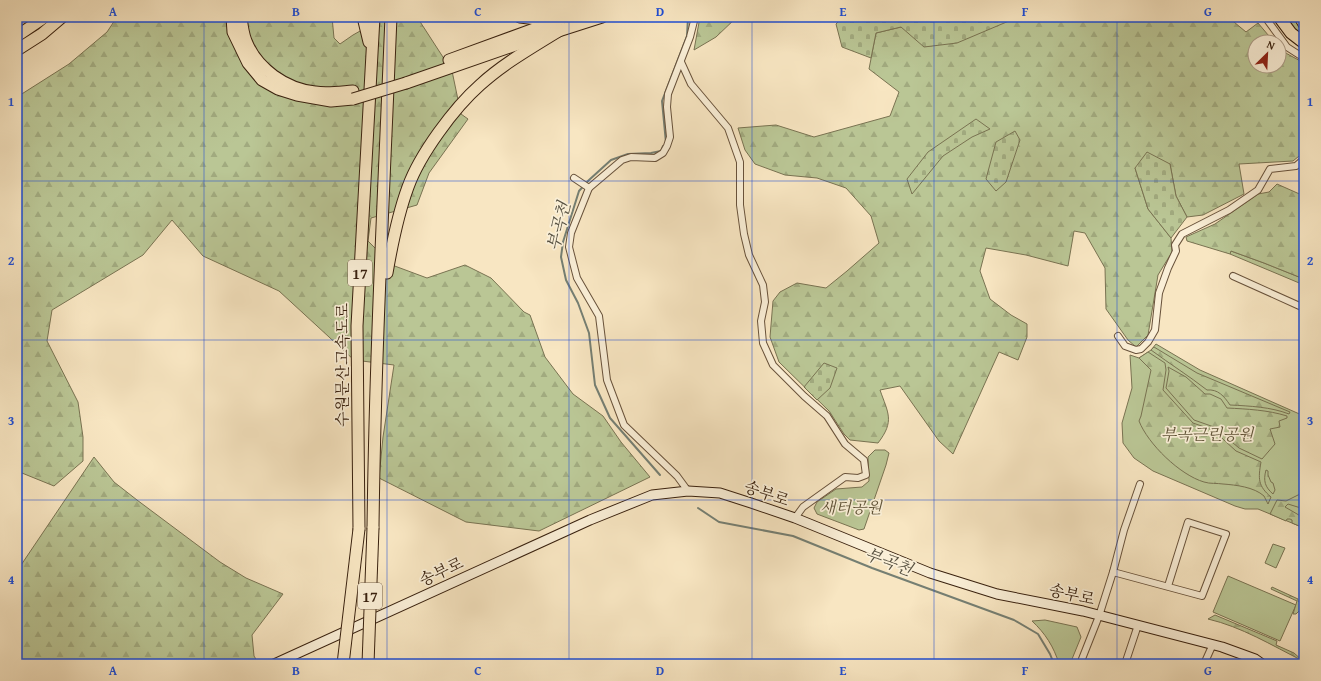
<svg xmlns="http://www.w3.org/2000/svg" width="1321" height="681" viewBox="0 0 1321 681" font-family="'Gentium Book Plus','Noto Serif KR',serif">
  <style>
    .green { fill: #bac695; stroke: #797352 }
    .forest { fill: url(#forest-firs); stroke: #797352 }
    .cemetery { fill: url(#cemetery-stones); stroke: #797352 }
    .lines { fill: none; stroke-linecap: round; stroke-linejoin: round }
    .stream { stroke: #757f73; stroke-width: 2 }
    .street-casing { stroke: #68523b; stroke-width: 8 }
    .secondary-casing { stroke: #38200e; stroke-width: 11 }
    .highway-casing { stroke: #38200e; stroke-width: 13 }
    .street { stroke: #faefd7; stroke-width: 6 }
    .secondary { stroke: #faefd7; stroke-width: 9 }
    .highway { stroke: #f8e6c2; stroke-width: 11 }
    .highway-bridge-casing { stroke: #38200e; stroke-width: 13; stroke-linecap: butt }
    .highway-bridge { stroke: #f8e6c2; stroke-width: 11 }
    .grid { fill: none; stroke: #1d4ed8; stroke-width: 1; stroke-opacity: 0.55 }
    .labels { text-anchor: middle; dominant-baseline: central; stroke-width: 3.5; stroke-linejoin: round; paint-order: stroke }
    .shield { fill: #faefd7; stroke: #725e4a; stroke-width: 1 }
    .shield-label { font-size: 15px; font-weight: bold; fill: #38200e }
    .street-label { font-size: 16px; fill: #38200e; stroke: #faefd7 }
    .park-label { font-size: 16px; font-style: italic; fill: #5f5236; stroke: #faefd7 }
    .water-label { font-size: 17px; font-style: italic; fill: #565041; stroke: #faefd7 }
    .neatline { fill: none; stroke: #1d4ed8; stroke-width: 1.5 }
    .grid-label { font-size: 13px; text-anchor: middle; font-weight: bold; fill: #1d4ed8 }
  </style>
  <defs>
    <pattern id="forest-firs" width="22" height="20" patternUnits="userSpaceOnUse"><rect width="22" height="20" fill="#bac695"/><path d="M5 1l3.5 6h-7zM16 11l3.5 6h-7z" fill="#a1aa7f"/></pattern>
    <pattern id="cemetery-stones" width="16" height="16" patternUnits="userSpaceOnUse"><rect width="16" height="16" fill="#bac695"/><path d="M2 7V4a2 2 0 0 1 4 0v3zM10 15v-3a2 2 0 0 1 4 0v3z" fill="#a1aa7f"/></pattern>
  </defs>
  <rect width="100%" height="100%" fill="#f8e6c2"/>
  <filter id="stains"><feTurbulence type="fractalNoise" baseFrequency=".005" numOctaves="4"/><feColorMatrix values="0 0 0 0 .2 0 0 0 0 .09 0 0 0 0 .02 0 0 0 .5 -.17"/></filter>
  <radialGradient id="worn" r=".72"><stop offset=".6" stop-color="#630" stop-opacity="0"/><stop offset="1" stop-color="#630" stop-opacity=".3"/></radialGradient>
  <g class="green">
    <path d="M1286,17H1296L1304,28L1303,36L1292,26Z"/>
    <path d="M1231,251L1264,263L1304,279V285L1230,254Z"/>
    <path d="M1156,344L1200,370L1304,416V528L1258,509H1245L1235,506L1153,471L1134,458L1123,443L1122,423L1132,388L1130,355L1139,358L1151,350Z"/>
    <path d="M875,450H885L889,453L886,465L864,529L859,530L817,514L814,508L817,502L836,489L862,487L869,481L868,457Z"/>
    <path d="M1273,544L1285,548L1276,568L1265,563Z"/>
    <path d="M1228,576L1296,605L1280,641L1213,612Z"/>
    <path d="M1045,620L1077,627L1081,637L1070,664H1059C1054,647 1045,633 1032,621Z"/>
  </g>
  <g class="forest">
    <path d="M117,17H332L334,38L340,44L353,35L385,17H417L452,71L461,114L468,119L429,173L417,205L371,218L368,241L392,265L427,278L465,265L491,278L524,312L530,315L545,357L573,394L603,416L621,442L650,477L539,531L466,522L379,478L383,437L394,365L354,360L279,291L203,256L172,220L143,255L52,310L47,341L78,402L83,437V461L54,486L17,471V97L69,64L107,32Z"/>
    <path d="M700,17H737L716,37L694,50Z"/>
    <path d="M1016,17H1228L1246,32L1258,23L1274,42H1255V66H1279V47L1282,51L1304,63V152L1293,161L1239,164L1244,194L1203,215L1187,217L1176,196L1170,164L1135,168L1148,209L1171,238L1172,252L1158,275L1148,335L1136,347L1128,340L1106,309L1105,268L1085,233L1074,231L1068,266L1026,255L986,248L980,271L990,299L1011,315L1027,324V337L1018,360L999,352L953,454L939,441L900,386L880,390C888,413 895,421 878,443L850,440L844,434L829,411L779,362L770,337L773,301L780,292L797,283L826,288L847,271L879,243L871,216L846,188L817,178L785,175L755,164L745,150L738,128L776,125L814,137L890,116L899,92L869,69L876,33L901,27Z"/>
    <path d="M1277,184L1304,196V279L1264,263L1231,251L1230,254L1187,241L1186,237L1215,224L1258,194L1269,192Z"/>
    <path d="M1154,347L1197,373L1290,412L1289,414C1271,407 1250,406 1230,405C1224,396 1218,389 1207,390C1189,376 1170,364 1151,350Z"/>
    <path d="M1148,352L1165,363L1166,370L1163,390L1193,423L1213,430L1236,451L1261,462C1258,479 1258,486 1271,497L1268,504C1267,502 1265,498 1264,496C1254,487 1236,485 1223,484C1217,483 1210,484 1204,482C1180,475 1148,444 1139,421L1141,416L1151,370L1139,358Z"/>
    <path d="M1168,367L1186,377L1205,394H1210L1221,399L1227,408C1247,409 1268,410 1287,416V418L1279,421L1280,427L1270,429L1275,444L1262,459L1239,448L1214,427L1194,420L1166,388L1169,371Z"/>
    <path d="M94,457L114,482L137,500L220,562L246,578L283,594L252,635L254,656L259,664H99L91,663L78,664H17V571Z"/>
    <path d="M1266,470L1268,471V475L1271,482L1273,483L1275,490L1273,494C1265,487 1263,481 1266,470Z"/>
    <path d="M1302,493L1304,494V509L1288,504L1285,507L1304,518V528L1292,523V520L1290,519H1287L1286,521L1270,514L1277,500L1286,501Z"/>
    <path d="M1272,587L1298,599V601L1301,603L1300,610L1296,614H1293L1297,601L1271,589Z"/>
    <path d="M1215,615L1277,641L1276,645L1294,653L1303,661C1271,645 1242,627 1208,619Z"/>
  </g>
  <g class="cemetery">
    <path d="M843,17H1016V18L957,43L924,47L901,27L876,33L871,58L842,47L836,24Z"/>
    <path d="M976,119L990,129L972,137L943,156L912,194L907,179L928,152Z"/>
    <path d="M1015,131L1020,140L1006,182L996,191L986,179L996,142Z"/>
    <path d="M1147,152L1170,164L1176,196L1187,217L1171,238L1148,209L1135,168Z"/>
    <path d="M824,363L837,368L830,388L817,400L804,387Z"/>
  </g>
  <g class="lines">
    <g class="stream">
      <path d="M666,143L662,101L687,36L688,17"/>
      <path d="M660,475L610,418L595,385L589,333L578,303L566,280L561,257L563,242L579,191L589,180L611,160L628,154L651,153L661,151L663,146"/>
      <path d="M698,508L719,522L793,536L872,568L1014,620L1038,634L1050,654L1054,664"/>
    </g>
    <defs>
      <g id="street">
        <path d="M1265,17L1287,47L1304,58"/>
        <path d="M681,62L691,84L728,128L740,162V205L744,234L749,255L763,285L765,302L761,321L763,343L773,365L804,396L827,416L845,444L864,460L866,475L858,478L845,477L803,507L795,518"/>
        <path d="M574,178L589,188"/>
        <path d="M1233,276L1304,308"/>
        <path d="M1118,336L1125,346L1136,350L1141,349L1148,342L1155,330L1159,293L1168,268L1176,251L1175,245L1182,234L1229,210L1258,190L1270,169L1296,166L1304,159"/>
        <path d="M688,491L677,476L624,425L607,380L599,316L577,278L569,247L571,233L589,188L622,160L631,157L655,158L663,153L667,146L670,137L667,107L668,94L690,37L695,17"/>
        <path d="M1113,572L1202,596L1226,534L1188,522L1168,586"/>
        <path d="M1080,664L1099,616L1113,572L1124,530L1140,484"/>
        <path d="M1125,664L1138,625"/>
        <path d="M1204,664L1213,644"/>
      </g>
      <path id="secondary" d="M274,664L590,520L652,495L688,491L720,493L751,503L795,518L930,573L997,594L1083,611L1222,647L1255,659L1262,664"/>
      <g id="highway">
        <path d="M232,17L233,32L248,63L262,80L278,89L297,95L331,101L353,99"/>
        <path d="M241,17C242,25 243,34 246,41C257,69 286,89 315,92C327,94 340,92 353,91"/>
        <path d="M363,17L369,42"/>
        <path d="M520,17L554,21"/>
        <path d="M1279,17L1291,33L1304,43"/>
        <path d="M1300,17L1304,24"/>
        <path d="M17,36L45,17"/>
        <path d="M17,50L42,34L62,17"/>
        <path d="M449,60L567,17"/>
        <path d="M406,83L527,41L602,17"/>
        <path d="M387,273C392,244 398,214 408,187C420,154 454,108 480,85C504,63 533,47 560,30"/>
        <path d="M373,528C375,358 384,187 391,17"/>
        <path d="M359,529L357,326L374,17"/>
      </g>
    </defs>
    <use href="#street" class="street-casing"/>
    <use href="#secondary" class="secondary-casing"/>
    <use href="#highway" class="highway-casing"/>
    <use href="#street" class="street"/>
    <use href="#secondary" class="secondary"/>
    <use href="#highway" class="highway"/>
    <defs>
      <g id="highway-bridge">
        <path d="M353,99L406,83"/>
        <path d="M343,664L359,529"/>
        <path d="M368,664L373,528"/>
      </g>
    </defs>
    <use href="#highway-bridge" class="highway-bridge-casing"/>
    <use href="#highway-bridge" class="highway-bridge"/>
  </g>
  <path class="grid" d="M204,17V664M387,17V664M569,17V664M752,17V664M934,17V664M1117,17V664M17,181H1304M17,340H1304M17,500H1304"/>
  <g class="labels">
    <g class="shield">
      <rect x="348" y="260" width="24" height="26" rx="3"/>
      <rect x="358" y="583" width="24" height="26" rx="3"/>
    </g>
    <g class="shield-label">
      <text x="360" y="273">17</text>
      <text x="370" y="596">17</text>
    </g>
    <g class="street-label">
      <text transform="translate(342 365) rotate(-90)">수원문산고속도로</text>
      <text transform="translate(767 493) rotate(19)">송부로</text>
      <text transform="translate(441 571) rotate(-25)">송부로</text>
      <text transform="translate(1072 594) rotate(13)">송부로</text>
    </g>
    <g class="park-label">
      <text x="1207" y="434">부곡근린공원</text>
      <text x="851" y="507">새터공원</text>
    </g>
    <g class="water-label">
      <text transform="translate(558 226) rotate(-76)">부곡천</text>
      <text transform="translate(889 561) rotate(21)">부곡천</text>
    </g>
  </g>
  <rect width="1321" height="681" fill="none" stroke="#f8e6c2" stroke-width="44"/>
  <g transform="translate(1267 54) rotate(24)"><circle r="19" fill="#faefd7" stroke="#ac9c87"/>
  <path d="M0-3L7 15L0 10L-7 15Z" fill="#8f2418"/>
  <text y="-6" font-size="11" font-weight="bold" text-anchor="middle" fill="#38200e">N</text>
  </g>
  <rect x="22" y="22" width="1277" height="637" class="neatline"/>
  <g class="grid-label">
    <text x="113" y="16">A</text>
    <text x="296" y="16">B</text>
    <text x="478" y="16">C</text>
    <text x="660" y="16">D</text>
    <text x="843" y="16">E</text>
    <text x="1025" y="16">F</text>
    <text x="1208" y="16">G</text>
    <text x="11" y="106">1</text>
    <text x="1310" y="106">1</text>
    <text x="11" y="265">2</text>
    <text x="1310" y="265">2</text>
    <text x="11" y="425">3</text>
    <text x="1310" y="425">3</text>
    <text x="11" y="584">4</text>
    <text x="1310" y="584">4</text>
    <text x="113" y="675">A</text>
    <text x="296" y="675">B</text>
    <text x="478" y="675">C</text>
    <text x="660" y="675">D</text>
    <text x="843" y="675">E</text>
    <text x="1025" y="675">F</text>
    <text x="1208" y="675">G</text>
  </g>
  <rect width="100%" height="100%" filter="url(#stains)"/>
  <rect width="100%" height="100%" fill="url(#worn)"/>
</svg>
